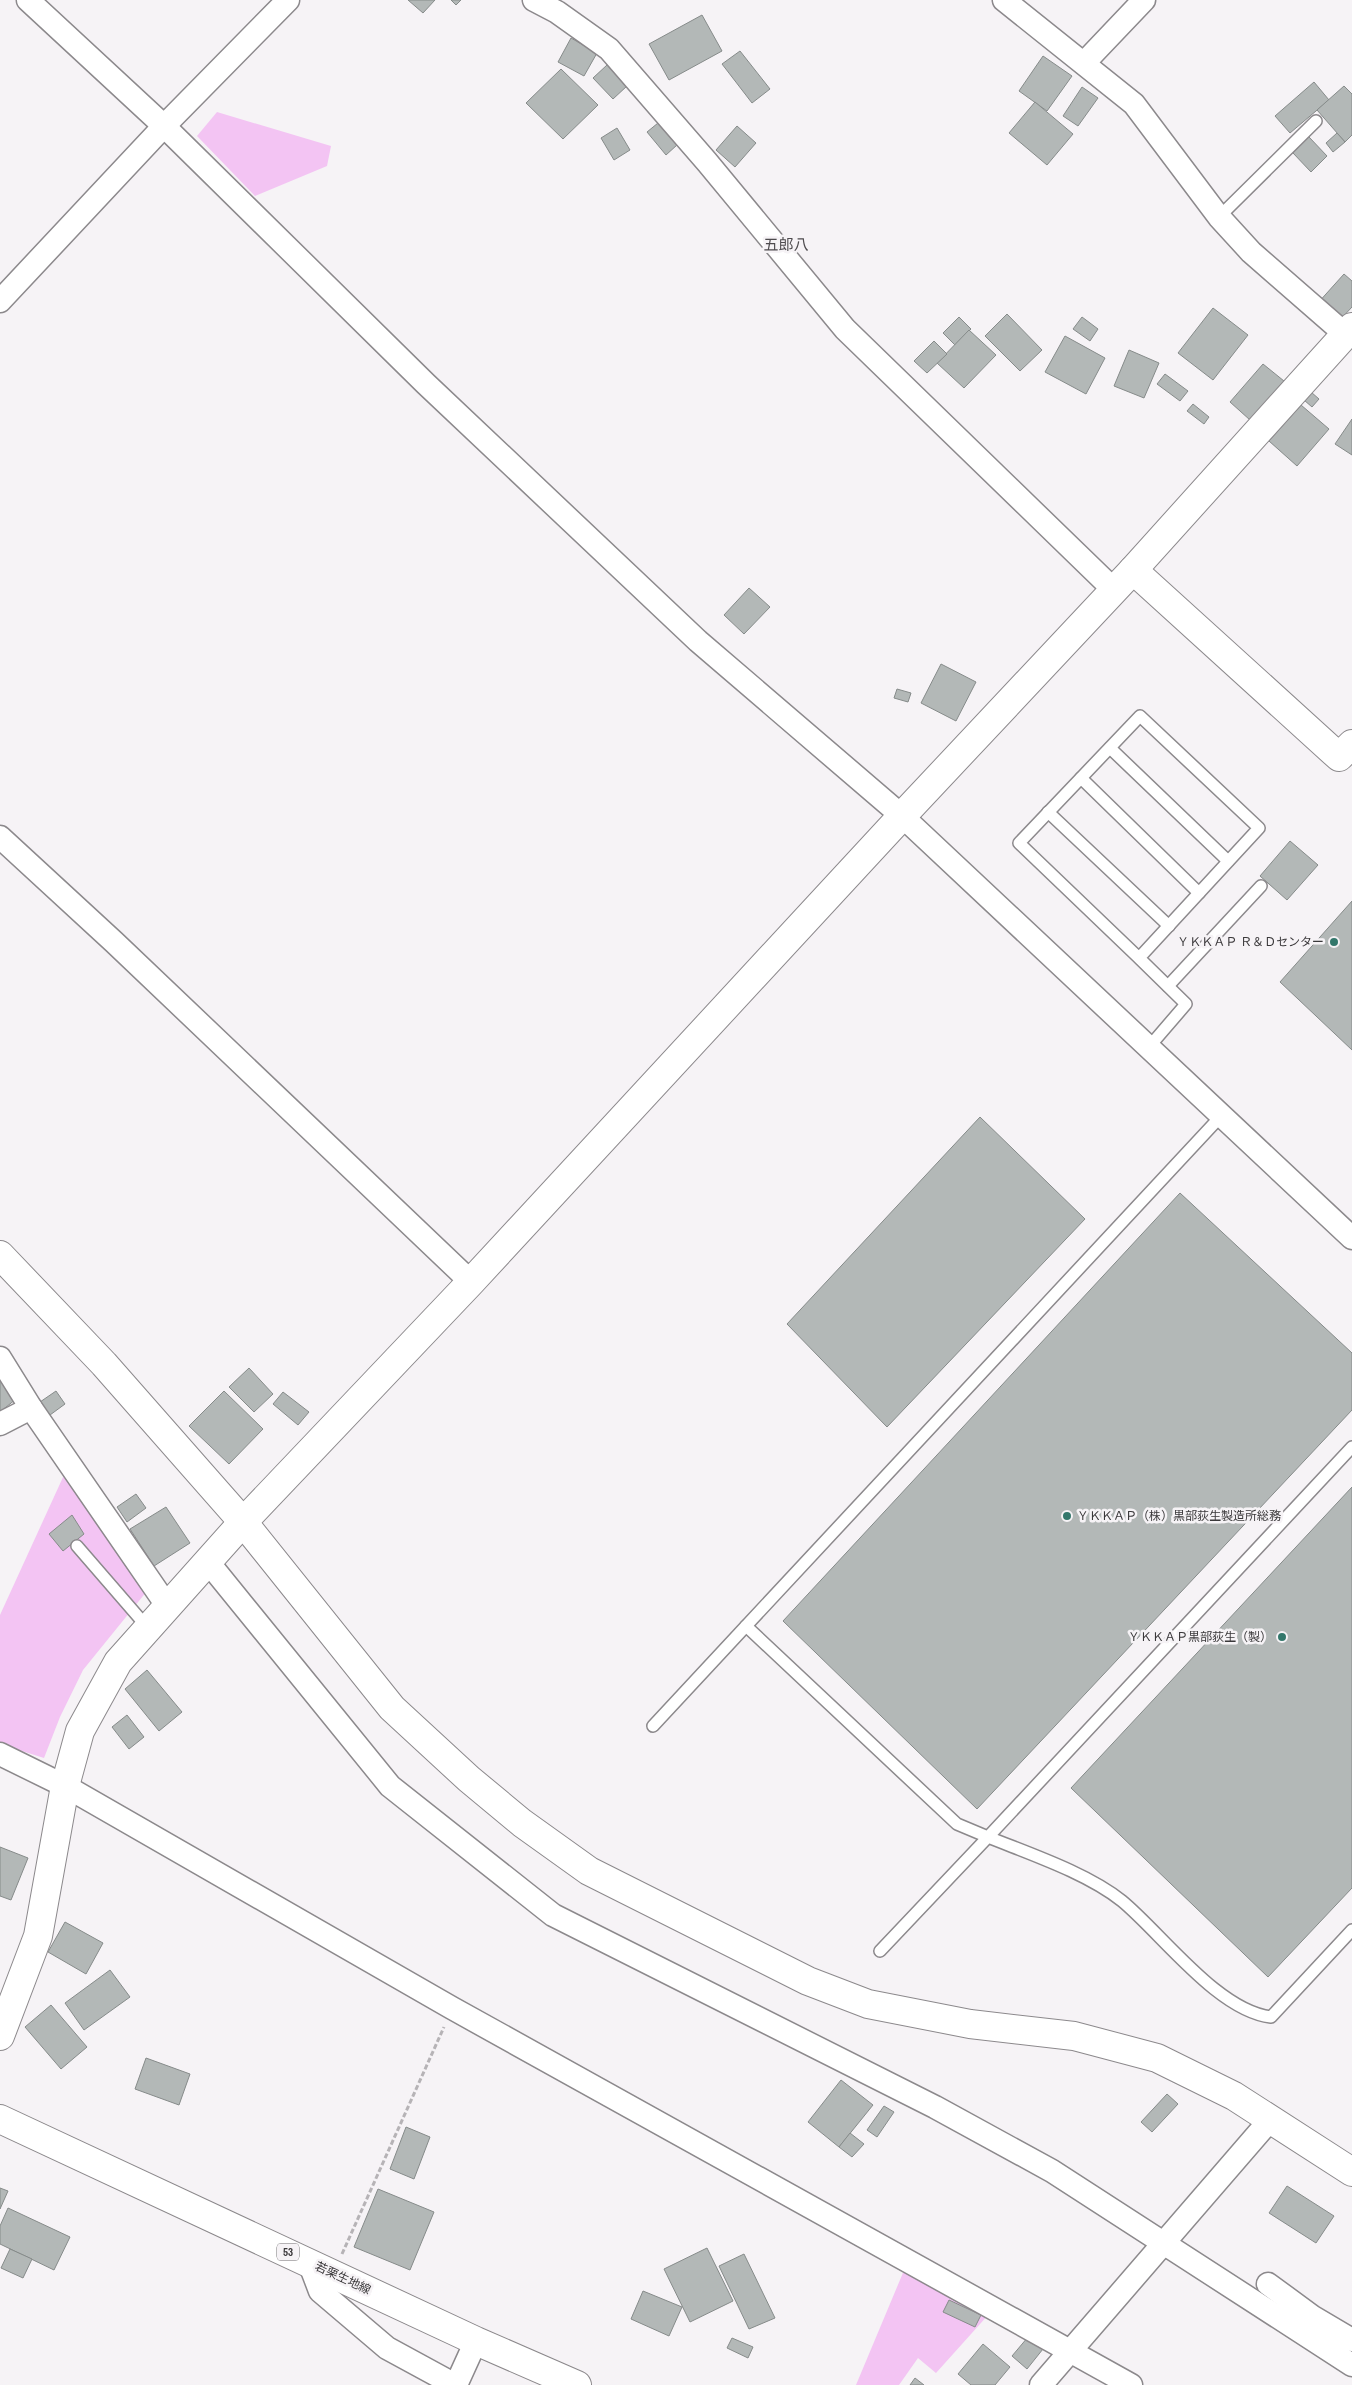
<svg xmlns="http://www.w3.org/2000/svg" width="1352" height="2385" viewBox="0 0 1352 2385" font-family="'Archivo Narrow','Noto Sans JP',sans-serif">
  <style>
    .green { fill: #f3c4f3 }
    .building { fill: #b3b8b7; stroke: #868b8a }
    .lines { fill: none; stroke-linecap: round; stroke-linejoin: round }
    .service-casing { stroke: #8c898c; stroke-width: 14 }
    .minor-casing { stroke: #8c898c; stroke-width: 25 }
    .tertiary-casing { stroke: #8c898c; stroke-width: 30 }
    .primary-casing { stroke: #8c898c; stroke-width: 30 }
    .path { stroke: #b6b3b6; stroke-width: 3; stroke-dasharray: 5 2.5; stroke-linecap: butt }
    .service { stroke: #fff; stroke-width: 11 }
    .minor { stroke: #fff; stroke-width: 22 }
    .tertiary { stroke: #fff; stroke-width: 28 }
    .primary { stroke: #fff; stroke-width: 28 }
    .poi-dot { fill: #33776b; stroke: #f6f3f6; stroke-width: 2 }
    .labels { text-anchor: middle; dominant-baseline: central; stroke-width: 5; stroke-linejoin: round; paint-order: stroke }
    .shield { fill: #f6f3f6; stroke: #727072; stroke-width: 1 }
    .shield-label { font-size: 11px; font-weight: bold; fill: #3a383a }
    .poi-label { font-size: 12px; fill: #3a383a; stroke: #f6f3f6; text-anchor: end }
    .street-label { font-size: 12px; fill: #3a383a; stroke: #f6f3f6 }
    .quarter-label { font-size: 15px; fill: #4e4b4e; stroke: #f6f3f6 }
  </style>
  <rect width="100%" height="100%" fill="#f6f3f6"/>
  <g class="green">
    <path d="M217,112L331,146L327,166L255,196L197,136Z"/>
    <path d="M64,1475L147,1591L83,1670L60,1717L44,1758L0,1744V1615Z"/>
    <path d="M905,2268L989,2314L936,2373L918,2358L899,2385H856Z"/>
  </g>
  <g class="building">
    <path d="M408,0H435L423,13Z"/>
    <path d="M451,0H461L456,5Z"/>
    <path d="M702,15L722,51L669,80L649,44Z"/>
    <path d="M571,38L597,53L584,76L558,62Z"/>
    <path d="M740,51L770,89L752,103L722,64Z"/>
    <path d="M1043,56L1072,76L1047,111L1019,91Z"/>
    <path d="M607,65L627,86L613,99L593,78Z"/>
    <path d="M561,69L598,105L563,139L526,103Z"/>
    <path d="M1314,82L1329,100L1290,133L1275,116Z"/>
    <path d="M1344,86L1352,94V135L1345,142L1317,110Z"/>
    <path d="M1082,87L1098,98L1078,126L1063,116Z"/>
    <path d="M1035,102L1073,134L1047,165L1009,133Z"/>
    <path d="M658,123L677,145L666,155L647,132Z"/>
    <path d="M737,126L756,143L735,167L716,150Z"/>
    <path d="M617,128L630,150L614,160L601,138Z"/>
    <path d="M1337,133L1345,142L1333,152L1326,143Z"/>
    <path d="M1309,137L1327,156L1311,172L1293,153Z"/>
    <path d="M1344,274L1352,281V307L1338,322L1317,304Z"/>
    <path d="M1213,308L1248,335L1213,380L1178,353Z"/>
    <path d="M1007,314L1042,350L1020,371L985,336Z"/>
    <path d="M959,317L971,329L955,345L943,333Z"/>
    <path d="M1082,317L1098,329L1090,341L1073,329Z"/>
    <path d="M969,330L996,355L964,388L937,363Z"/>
    <path d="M1065,336L1105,358L1086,394L1045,372Z"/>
    <path d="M934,341L947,354L927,373L914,361Z"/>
    <path d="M1129,350L1159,363L1144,398L1114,386Z"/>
    <path d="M1263,364L1284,381L1250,420L1230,402Z"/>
    <path d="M1165,374L1188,391L1180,401L1157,384Z"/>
    <path d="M1311,392L1319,399L1312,407L1304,400Z"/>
    <path d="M1193,404L1209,417L1204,424L1187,411Z"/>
    <path d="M1301,405L1329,429L1297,466L1269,441Z"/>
    <path d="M1352,419V455L1335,444Z"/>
    <path d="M749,588L770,607L744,634L724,615Z"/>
    <path d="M941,664L976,682L956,721L921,703Z"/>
    <path d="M897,689L911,693L908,702L894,698Z"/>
    <path d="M1290,841L1318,865L1287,900L1260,876Z"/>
    <path d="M1352,901V1050L1280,982Z"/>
    <path d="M980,1117L1085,1219L887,1427L787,1324Z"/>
    <path d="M1180,1193L1352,1353V1410L977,1809L783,1621Z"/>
    <path d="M249,1368L273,1394L254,1412L229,1387Z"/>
    <path d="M0,1380L16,1399L0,1412Z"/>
    <path d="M56,1391L65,1404L50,1415L40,1402Z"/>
    <path d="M224,1391L263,1429L229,1464L189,1426Z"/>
    <path d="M283,1392L309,1412L298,1425L273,1404Z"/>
    <path d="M1352,1487V1888L1268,1977L1071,1788Z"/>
    <path d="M136,1494L146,1508L127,1522L117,1507Z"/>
    <path d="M166,1507L190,1543L154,1566L130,1529Z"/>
    <path d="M72,1515L84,1534L63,1551L49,1534Z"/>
    <path d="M147,1670L182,1712L159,1731L125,1689Z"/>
    <path d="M127,1715L144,1737L129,1749L112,1727Z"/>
    <path d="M0,1847L28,1858L11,1900L0,1896Z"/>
    <path d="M65,1922L103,1943L86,1974L48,1952Z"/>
    <path d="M110,1970L130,1997L84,2030L65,2003Z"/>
    <path d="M51,2005L87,2047L61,2069L25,2027Z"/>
    <path d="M146,2058L190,2074L179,2105L135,2089Z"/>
    <path d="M841,2080L873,2105L839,2147L808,2122Z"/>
    <path d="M1167,2094L1178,2104L1152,2132L1141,2122Z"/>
    <path d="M884,2106L894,2112L877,2137L867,2130Z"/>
    <path d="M406,2127L430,2137L414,2179L390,2169Z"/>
    <path d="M850,2133L864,2144L852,2157L839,2147Z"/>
    <path d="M1287,2186L1334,2216L1316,2243L1269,2213Z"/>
    <path d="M0,2188L8,2191L0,2209Z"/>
    <path d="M378,2189L434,2212L410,2270L354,2247Z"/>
    <path d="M8,2208L70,2237L54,2270L0,2244V2226Z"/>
    <path d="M707,2248L733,2301L690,2322L664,2269Z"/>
    <path d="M10,2249L32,2259L23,2278L1,2268Z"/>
    <path d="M744,2254L775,2318L749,2329L719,2266Z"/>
    <path d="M643,2291L682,2307L669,2336L631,2319Z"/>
    <path d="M949,2300L981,2315L975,2327L943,2312Z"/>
    <path d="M1028,2337L1043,2349L1027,2369L1012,2356Z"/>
    <path d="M732,2338L753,2347L748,2358L727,2348Z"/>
    <path d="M983,2344L1010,2367L995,2385H971L958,2374Z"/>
    <path d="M915,2378L924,2385H910Z"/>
  </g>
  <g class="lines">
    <defs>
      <g id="service">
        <path d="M1219,217L1316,121"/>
        <path d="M1110,748L1228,861"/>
        <path d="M1081,778L1199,893"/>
        <path d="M1048,812L1169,926"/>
        <path d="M1139,958L1019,843L1140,716L1259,828L1139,958L1186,1004L1149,1047"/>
        <path d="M1168,986L1261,886"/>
        <path d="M1222,1115L746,1626L957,1824L988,1837L1352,1447"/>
        <path d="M77,1546L148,1628"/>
        <path d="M653,1726L746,1626"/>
        <path d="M880,1951L988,1837C1030,1854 1087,1873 1122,1901C1162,1934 1218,2011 1271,2017L1352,1930"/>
      </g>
      <g id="minor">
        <path d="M28,0L164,126L426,384L698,641L902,816L1352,1238"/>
        <path d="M534,0L557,12L609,49L707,162L845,329L1114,590"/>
        <path d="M1004,0L1134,104L1219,217L1251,252L1345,334"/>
        <path d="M1084,63L1144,0"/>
        <path d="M0,301L164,126L288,0"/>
        <path d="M0,837L114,942L471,1282"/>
        <path d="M0,1358L31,1408L0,1424"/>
        <path d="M31,1408L168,1607"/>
        <path d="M208,1562L390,1786L553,1915L935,2107L1052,2171L1352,2365"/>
        <path d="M0,1754L65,1786L452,2008L1131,2385"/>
        <path d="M309,2262L320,2291L387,2348L455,2385"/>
        <path d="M1268,2284L1313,2317L1352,2340"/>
        <path d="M456,2385L476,2341"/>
        <path d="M1041,2385L1270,2120"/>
      </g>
      <g id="tertiary">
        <path d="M1133,570L1339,757L1352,744"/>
        <path d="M0,1255L104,1364L243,1522L392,1708L469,1779L522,1823L589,1871L808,1981L868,2004L970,2024L1074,2036L1157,2058L1234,2096L1352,2172"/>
        <path d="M0,2036L38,1936L65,1786L80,1731L118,1662L243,1522L471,1282L902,816L1133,570L1352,327"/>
      </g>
      <path id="primary" d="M0,2119L476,2341L577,2385"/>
    </defs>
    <use href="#service" class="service-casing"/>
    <use href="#minor" class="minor-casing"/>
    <use href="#tertiary" class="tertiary-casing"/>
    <use href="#primary" class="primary-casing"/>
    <path class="path" d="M342,2254L444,2027"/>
    <use href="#service" class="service"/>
    <use href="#minor" class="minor"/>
    <use href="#tertiary" class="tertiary"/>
    <use href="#primary" class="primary"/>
  </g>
  <g class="poi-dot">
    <circle cx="1334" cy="942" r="5"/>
    <circle cx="1067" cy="1516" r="5"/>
    <circle cx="1282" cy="1637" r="5"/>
  </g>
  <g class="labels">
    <rect class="shield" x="277" y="2243.5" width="22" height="17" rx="4"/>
    <g class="shield-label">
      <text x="288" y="2252">53</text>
    </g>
    <g class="poi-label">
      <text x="1324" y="942">ＹＫＫＡＰ Ｒ＆Ｄセンター</text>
      <text x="1077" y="1516" text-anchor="start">ＹＫＫＡＰ（株）黒部荻生製造所総務</text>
      <text x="1272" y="1637">ＹＫＫＡＰ黒部荻生（製）</text>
    </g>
    <g class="street-label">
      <text transform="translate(343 2278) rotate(25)">若栗生地線</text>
    </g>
    <g class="quarter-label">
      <text x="786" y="244">五郎八</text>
    </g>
  </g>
</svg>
